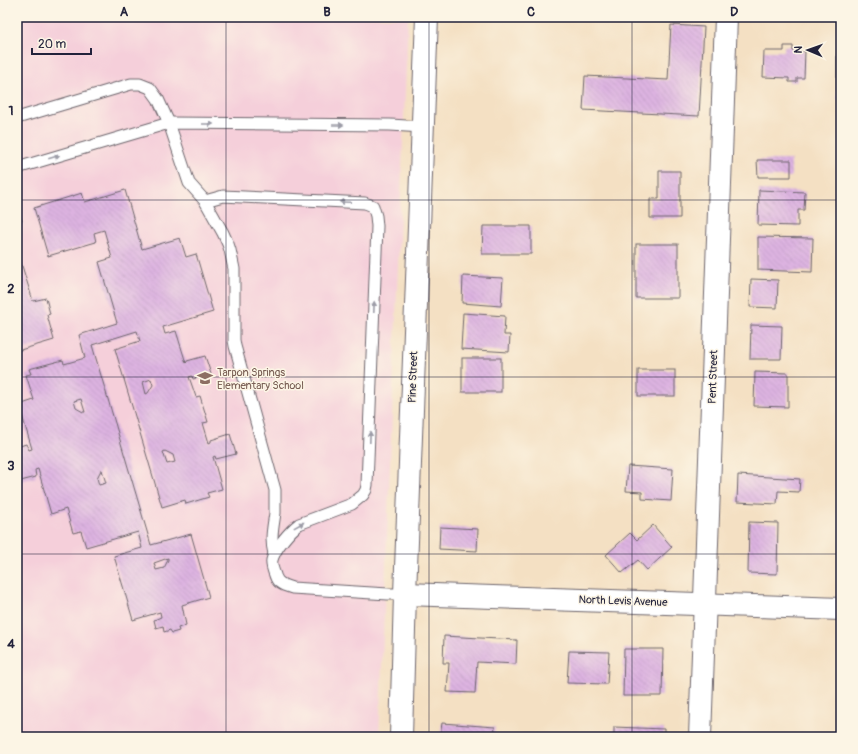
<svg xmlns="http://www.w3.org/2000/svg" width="858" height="754" viewBox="0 0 858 754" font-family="Pangolin,sans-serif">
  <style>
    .built { fill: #f5cfda }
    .building { fill: url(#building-back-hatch); fill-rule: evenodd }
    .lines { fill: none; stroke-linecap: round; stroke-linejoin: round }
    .service-casing { stroke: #6c646b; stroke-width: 13 }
    .minor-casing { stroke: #6c646b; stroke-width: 24 }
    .service { stroke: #fff; stroke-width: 11 }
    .minor { stroke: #fff; stroke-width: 22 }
    .oneway { fill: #9c9ca7 }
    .grid { fill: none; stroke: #22223b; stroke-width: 1; stroke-opacity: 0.55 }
    .labels { text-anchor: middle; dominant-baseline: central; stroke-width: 3; stroke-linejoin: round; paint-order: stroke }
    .education-label { font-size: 11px; fill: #785e54; stroke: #fcf5e5; text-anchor: start }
    .street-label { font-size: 11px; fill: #22223b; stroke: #fcf5e5 }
    .neatline { fill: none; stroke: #22223b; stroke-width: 1.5 }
    .grid-label { font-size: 13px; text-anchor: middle; font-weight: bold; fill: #22223b }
  </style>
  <defs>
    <pattern id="building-back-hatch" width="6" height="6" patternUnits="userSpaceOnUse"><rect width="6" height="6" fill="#ddb3e1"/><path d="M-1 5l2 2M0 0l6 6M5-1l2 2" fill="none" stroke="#bd9ac2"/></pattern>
  </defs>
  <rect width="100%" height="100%" fill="#fcf5e5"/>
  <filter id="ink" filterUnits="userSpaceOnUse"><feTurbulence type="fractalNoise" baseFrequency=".025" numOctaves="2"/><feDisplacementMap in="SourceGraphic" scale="8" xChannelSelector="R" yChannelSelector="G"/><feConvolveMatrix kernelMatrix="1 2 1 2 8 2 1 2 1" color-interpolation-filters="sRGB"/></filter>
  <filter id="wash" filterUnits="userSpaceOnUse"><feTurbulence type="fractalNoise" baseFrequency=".012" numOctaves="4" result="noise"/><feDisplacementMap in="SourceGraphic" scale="16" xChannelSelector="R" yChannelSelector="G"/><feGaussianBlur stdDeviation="0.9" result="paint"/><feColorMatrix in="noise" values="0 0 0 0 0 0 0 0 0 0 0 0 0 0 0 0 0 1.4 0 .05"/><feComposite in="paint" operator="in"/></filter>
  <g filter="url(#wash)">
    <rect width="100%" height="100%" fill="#f4e0c3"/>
    <path class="built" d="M17,17H365L408,18L379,737H17Z"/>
    <g id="blocks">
      <g class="building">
        <path d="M671,25L704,27L699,116L583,110L585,76L668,80Z"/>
        <path d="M784,46H793V51H805L804,78H797V82H789V78L763,77L764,51H784Z"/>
        <rect x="837" y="54" width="4" height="45"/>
        <path d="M757,160H791V177H758Z"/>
        <path d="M659,171H680V218H650V199H659Z"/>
        <path d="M125,190L142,249L180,238L186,257L196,254L213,312L163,327L165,334L176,331L186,363L187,362V361L205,356L211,374L193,379L192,376L189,377L196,397L200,396L208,422L203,423L209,443L211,442V440L230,434L236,454L216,459L215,456L213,457L222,489L207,493L209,497L186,504L185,500L162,507L115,349L140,341L137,331L92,345L151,545L191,534L209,597L182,605L186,625L178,628L179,631L172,633L170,630L164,632L163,626L156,628L154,620L161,617L160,612L133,620L114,556L142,548L138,532L86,547L81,531L73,533L66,509L51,514L38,469L35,470L36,477L17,482V447L26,444L29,450L32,449L19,405L34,400L26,375L31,374L29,369L63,360L64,364L85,358L79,335L117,323L99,262L112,258L104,230L94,233L96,242L48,256L34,208L82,193L85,202ZM151,379L153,385L148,393L146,394L143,382ZM81,399L85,412H83L76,408L74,401ZM165,451L173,455L175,462L167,464L163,452ZM101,470H102L106,483L99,485L97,478ZM168,558V560L164,568L156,570L154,563Z"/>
        <path d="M759,190L805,192L804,210H798V226L758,225Z"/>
        <path d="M17,206L22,221L17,222Z"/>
        <path d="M483,226H531V254H482Z"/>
        <path d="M758,237L813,238L812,272L758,270Z"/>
        <rect x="636" y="244" width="42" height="54"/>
        <path d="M17,250L33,301L46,298L50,314L47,315L54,340L17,351Z"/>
        <path d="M463,276L503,278L501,306L462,303Z"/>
        <path d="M751,279L778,280L777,308L750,307Z"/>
        <path d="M463,313L505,316L504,335H510L509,352L461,349Z"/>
        <path d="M751,325L782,326L781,359H750Z"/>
        <rect x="462" y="358" width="39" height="34"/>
        <rect x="638" y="370" width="37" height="26"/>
        <path d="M755,372L788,373V407L754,406Z"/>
        <path d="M628,466L673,469L671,501L642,499V492L626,491Z"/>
        <path d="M738,475L800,479L799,492L778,491L777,504L737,502Z"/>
        <path d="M749,522L778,523L777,574L748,573Z"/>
        <path d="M653,525L672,547L647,570L638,560L622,573L606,555L630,533L637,540Z"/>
        <path d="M440,527L478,529L477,551L439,549Z"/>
        <path d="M444,636L517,640L516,664L477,662L475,693L447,692L449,663H443Z"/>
        <path d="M624,649H663L662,696H623Z"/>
        <path d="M569,651L609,652L607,684L567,683Z"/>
        <path d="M442,723L495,727L494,737H440Z"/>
        <path d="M614,727L664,729V737H614Z"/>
      </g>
    </g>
  </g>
  <g filter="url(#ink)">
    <use href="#blocks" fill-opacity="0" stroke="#6c646b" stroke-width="1"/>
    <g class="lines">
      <defs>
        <g id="service">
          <path d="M17,118L131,84H140L150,88L158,99L169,123L189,183L205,201L223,233L228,244L230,250L234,269V340L235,346L275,490C275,498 275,505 275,513C273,528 270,539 274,554"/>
          <path d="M17,168L169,123L390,125L423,127"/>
          <path d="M205,201L223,196L365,203L373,206L376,216L377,226L367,485L366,490L363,495L352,504L299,524C290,531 275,548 272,560C271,565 273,570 275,575C275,576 277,580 278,581C281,585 287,586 292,588L388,594H405"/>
        </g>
        <g id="minor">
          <path d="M405,594L841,609"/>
          <path d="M401,737L405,594L427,17"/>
          <path d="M700,737L726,17"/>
        </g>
      </defs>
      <use href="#service" class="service-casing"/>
      <use href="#minor" class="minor-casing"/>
      <use href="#service" class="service"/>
      <use href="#minor" class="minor"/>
    </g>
    <defs><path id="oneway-solid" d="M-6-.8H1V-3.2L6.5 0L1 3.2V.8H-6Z"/></defs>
    <g class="oneway">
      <use href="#oneway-solid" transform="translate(208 124)"/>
      <use href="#oneway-solid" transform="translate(338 125)"/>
      <use href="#oneway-solid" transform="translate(54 157) rotate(-16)"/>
      <use href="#oneway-solid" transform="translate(345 202) rotate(-177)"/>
      <use href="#oneway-solid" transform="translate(374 307) rotate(-88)"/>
      <use href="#oneway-solid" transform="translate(370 437) rotate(-88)"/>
      <use href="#oneway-solid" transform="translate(299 525) rotate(-29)"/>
    </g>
  </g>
  <path class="grid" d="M226,17V737M429,17V737M632,17V737M17,200H841M17,377H841M17,554H841"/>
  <defs>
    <symbol id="school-bare" viewBox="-9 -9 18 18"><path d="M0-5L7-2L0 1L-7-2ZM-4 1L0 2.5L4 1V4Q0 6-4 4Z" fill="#8d6e63" stroke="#fcf5e5" stroke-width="2.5" paint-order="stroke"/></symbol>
  </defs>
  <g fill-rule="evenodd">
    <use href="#school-bare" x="194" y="367" width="22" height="22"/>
  </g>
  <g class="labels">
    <g class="education-label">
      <text x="217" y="372">Tarpon Springs<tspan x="217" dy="13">Elementary School</tspan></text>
    </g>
    <g class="street-label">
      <text transform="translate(413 377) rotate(-88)">Pine Street</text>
      <text transform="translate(713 377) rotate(-88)">Pent Street</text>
      <text transform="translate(623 601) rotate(2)">North Levis Avenue</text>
    </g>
  </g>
  <rect width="858" height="754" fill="none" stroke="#fcf5e5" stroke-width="44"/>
  <g transform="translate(808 50) rotate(272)" stroke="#fcf5e5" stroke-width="3" paint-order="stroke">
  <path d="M0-3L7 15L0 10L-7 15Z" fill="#22223b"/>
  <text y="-6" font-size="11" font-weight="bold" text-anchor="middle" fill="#22223b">N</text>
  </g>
  <path d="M32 48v6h59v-6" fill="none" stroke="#22223b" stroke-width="2"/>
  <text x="38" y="48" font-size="12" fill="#22223b" stroke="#fcf5e5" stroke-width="3" paint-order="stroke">20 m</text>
  <rect x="22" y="22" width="814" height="710" class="neatline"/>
  <g class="grid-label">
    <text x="124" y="16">A</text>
    <text x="327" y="16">B</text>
    <text x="531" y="16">C</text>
    <text x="734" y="16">D</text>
    <text x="11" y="115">1</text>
    <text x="11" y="293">2</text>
    <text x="11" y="470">3</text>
    <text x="11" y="648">4</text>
  </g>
</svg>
